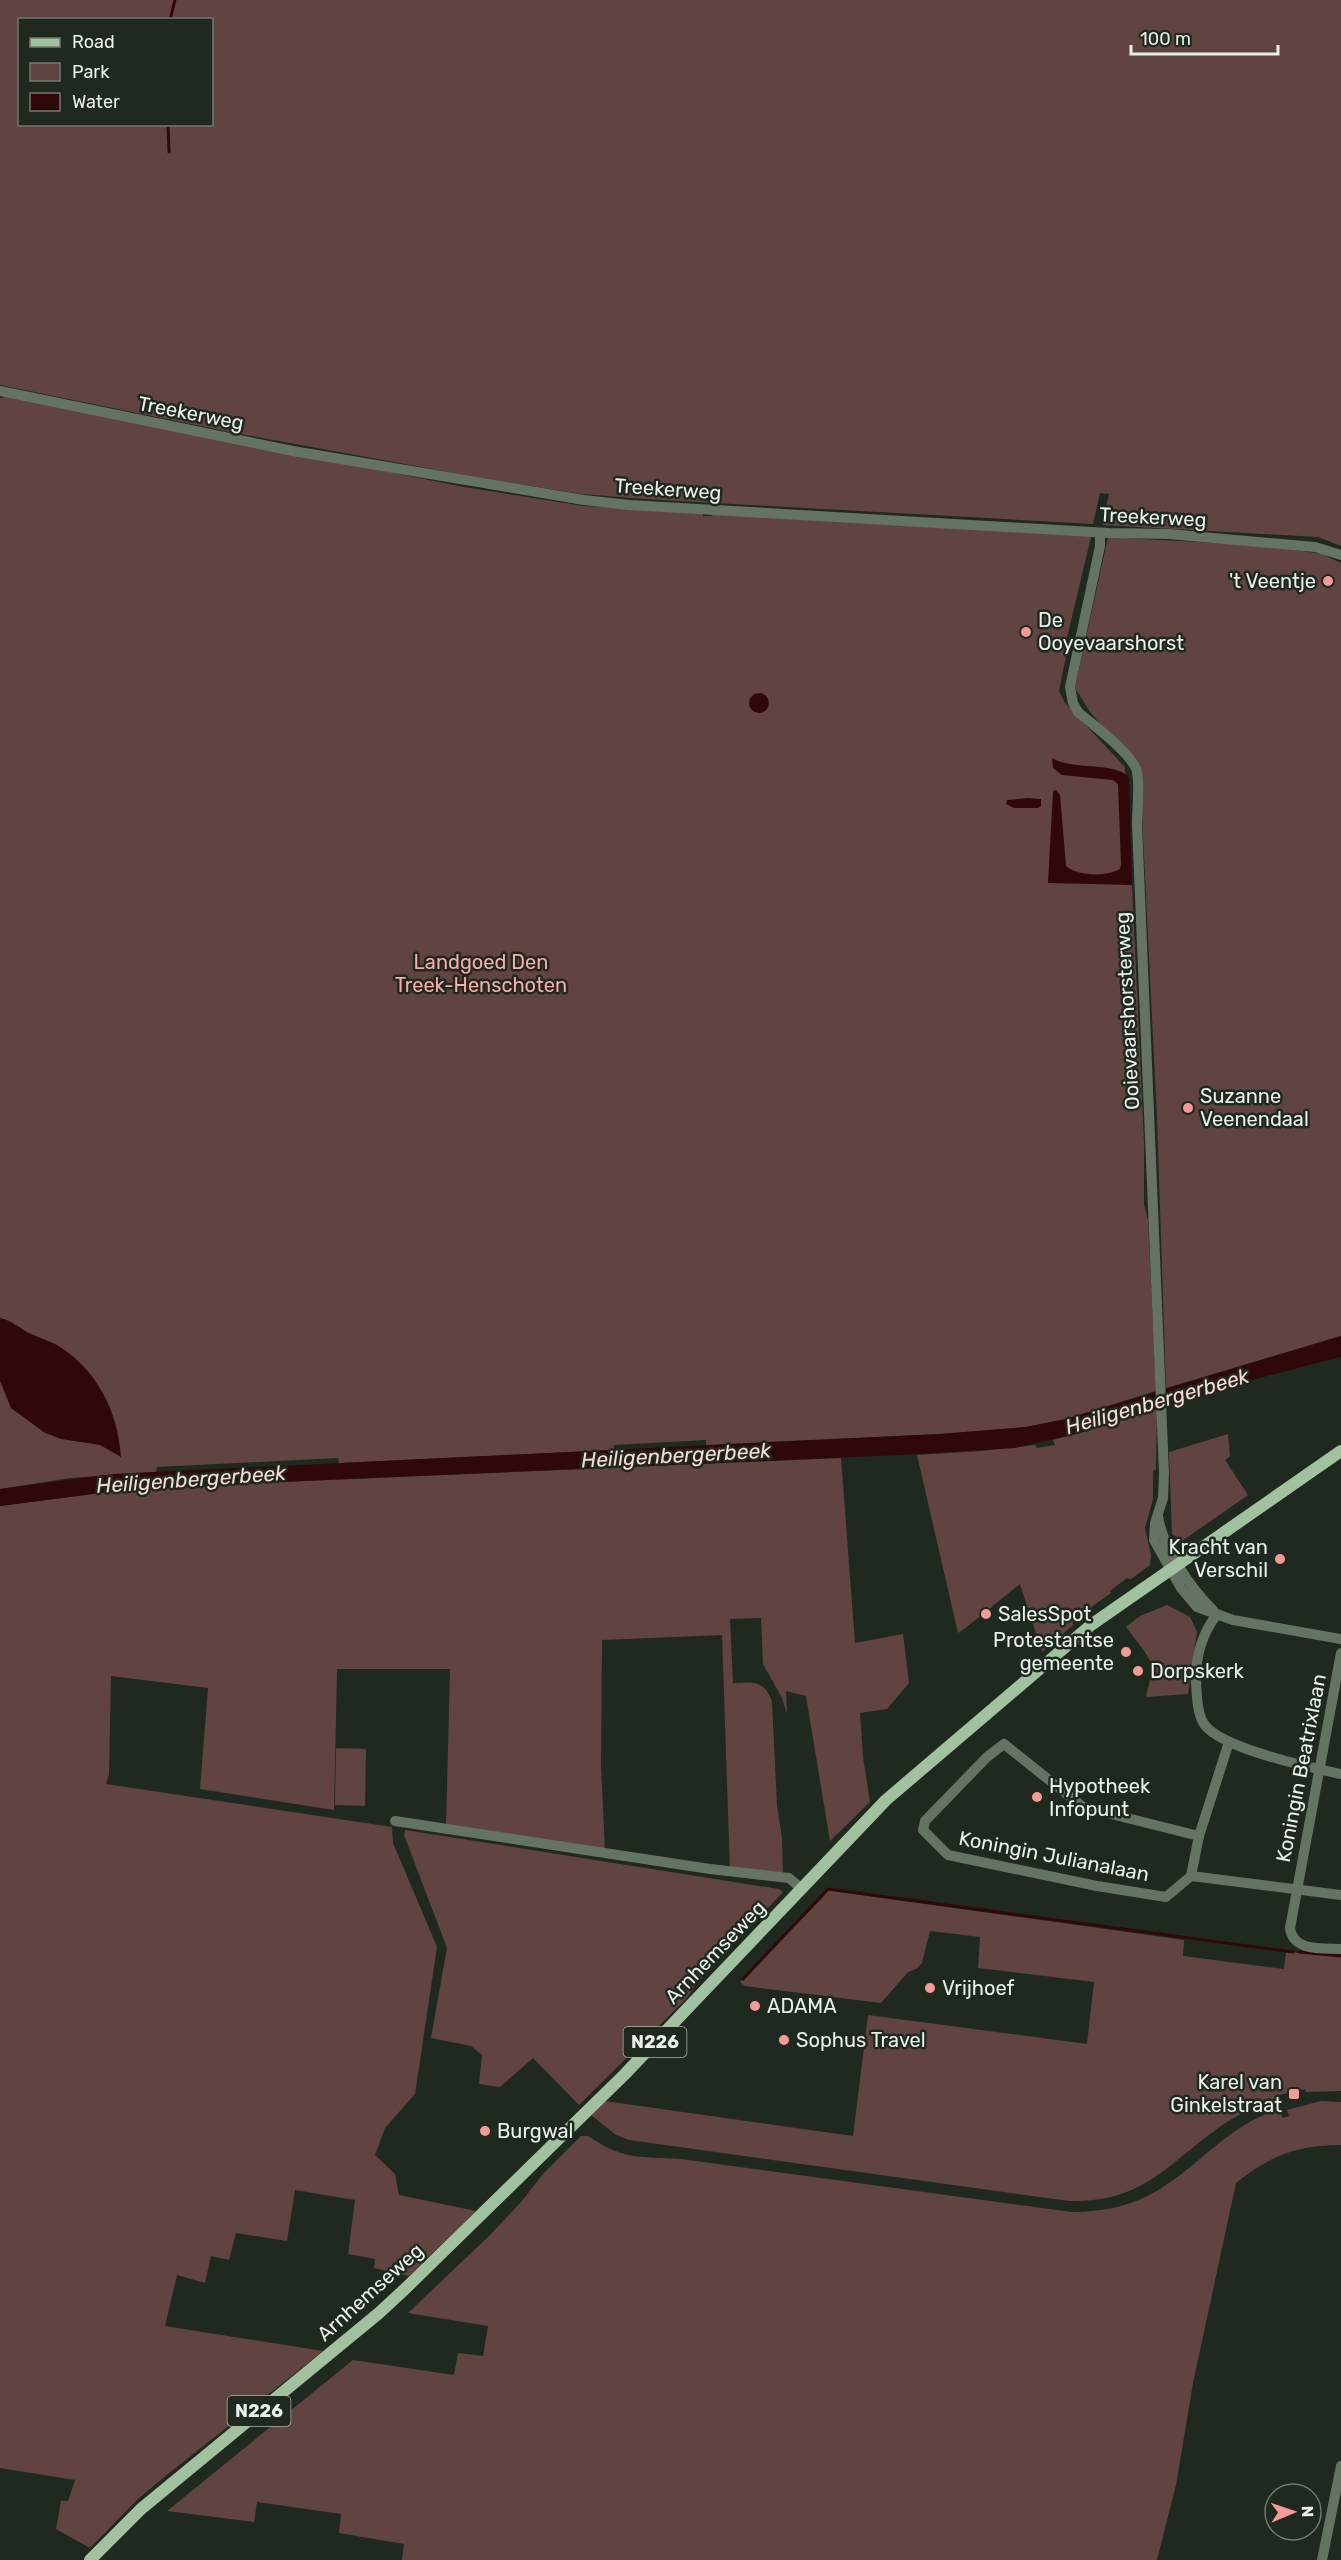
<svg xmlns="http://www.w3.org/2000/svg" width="1341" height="2560" viewBox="0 0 1341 2560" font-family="Rubik,sans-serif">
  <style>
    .green { fill: #614442; fill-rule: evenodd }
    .water { fill: #300809 }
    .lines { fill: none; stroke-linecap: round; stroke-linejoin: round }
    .stream { stroke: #300809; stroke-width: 3 }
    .minor { stroke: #647364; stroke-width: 10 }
    .major { stroke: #a2c1a1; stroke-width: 12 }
    .poi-dot { fill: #f59b97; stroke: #20291f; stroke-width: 2 }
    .labels { text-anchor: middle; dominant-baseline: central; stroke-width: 5; stroke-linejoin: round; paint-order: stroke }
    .shield { fill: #20291f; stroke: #adb4ac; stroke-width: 1.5 }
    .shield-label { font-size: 18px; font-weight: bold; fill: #e9efe9 }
    .street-label { font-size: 20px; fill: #e9efe9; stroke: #20291f }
    .poi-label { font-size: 20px; fill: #e9efe9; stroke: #20291f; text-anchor: start }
    .park-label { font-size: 20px; fill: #fcaca7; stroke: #20291f }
    .water-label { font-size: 21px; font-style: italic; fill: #fbd9d7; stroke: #20291f }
  </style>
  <rect width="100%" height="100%" fill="#20291f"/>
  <g class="green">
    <path d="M0,0H1341V546L1318,537L1102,525L1109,494L1100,493L1093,524L644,499L582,494L476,477L230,432L0,385ZM20,20H212V124H20Z"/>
    <path d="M4,395L464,487L584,506L703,513V516H712L713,513L1092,533L1064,650L1067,651L1059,691L1065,703L1125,767L1123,884L1132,885L1144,1143V1204L1148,1220L1156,1391L1066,1419L1026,1427L940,1434L706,1445V1440L614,1445L613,1450L339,1463L338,1458L157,1467L156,1472L70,1478L0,1489V398H4Z"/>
    <path d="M1108,537L1270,546L1322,554L1341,563V1336L1166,1388L1157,1118L1141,795L1135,764L1090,712L1075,688Z"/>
    <path d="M1157,1409L1156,1469L1153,1471V1499L1145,1528L1151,1555L1150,1565L1131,1579L1127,1578L1110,1591L1111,1593L1073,1620V1625L1042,1652L1020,1584C999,1600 980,1618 958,1633L917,1455L982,1451L1035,1445L1037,1448L1055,1445L1053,1440Z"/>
    <path d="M1228,1434L1230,1456L1225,1460L1248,1495L1182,1541L1172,1534L1169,1452Z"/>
    <path d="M841,1458L855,1643L903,1634L909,1683L887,1709L860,1713L863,1757L870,1802L830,1841L806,1696L786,1691L787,1714L782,1698L763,1664L761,1618L730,1619L733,1683C752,1682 765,1680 772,1702L777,1806L782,1837L783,1880L730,1871L722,1635L602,1640L601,1765L605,1852L446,1827L450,1669H337L334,1810L200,1789L208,1688L111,1676L109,1774L106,1784L392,1827L393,1843L437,1947L415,2094L385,2128L375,2155L395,2174L399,2195L476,2211L409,2276L374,2268L375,2259L348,2254L355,2200L295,2190L287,2241L236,2233L229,2260L211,2256L205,2283L177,2275L165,2326L323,2351L163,2478L137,2500L90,2548L56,2529L61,2501H68L75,2480L0,2468V1506L116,1491L280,1482Z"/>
    <path d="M1167,1605L1190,1617L1197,1632L1188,1694L1146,1697L1153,1666L1145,1652L1126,1627L1140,1616Z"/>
    <path d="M336,1748L366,1749L365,1806L335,1805Z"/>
    <path d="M405,1830L779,1889L783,1892L696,1984L686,1999L579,2105L533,2058L500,2087L479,2084L482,2055L471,2046L431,2038L447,1948L404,1835Z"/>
    <path d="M825,1890L1184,1940L1183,1956L1284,1969L1286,1952L1341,1956V2091L1306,2092L1305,2089L1275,2096V2099C1255,2107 1236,2115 1218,2128C1163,2168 1143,2202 1069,2201L629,2140L616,2135L591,2115L605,2101L853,2136L868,2015L1087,2044L1094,1982L978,1968L980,1937L930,1931L922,1963L916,1969L908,1972L881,2003L745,1986L740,1982L824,1896Z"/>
    <path d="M1321,2101L1341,2102V2145C1296,2145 1270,2156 1236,2183L1193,2383L1176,2485L1157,2560H402L404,2544L339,2533L341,2514L257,2502L254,2522L167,2511L353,2360L454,2375L458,2353L483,2356L488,2326L408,2313L490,2235L522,2201L543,2174L581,2136H588C625,2161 639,2156 681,2159L1072,2212C1103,2212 1133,2206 1160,2189C1205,2161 1225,2128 1279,2109L1283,2118L1289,2116L1287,2110Z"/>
  </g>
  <g class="water">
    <circle cx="759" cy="703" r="10"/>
    <path d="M1052,758C1073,771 1116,761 1129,778L1132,885L1048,883L1053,791L1056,790L1060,795L1066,866C1077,876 1107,877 1120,869L1121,864L1118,784L1113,780L1062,775L1053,768Z"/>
    <path d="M1028,798L1041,799V806L1038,808H1014L1006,804L1007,800Z"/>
    <path d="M0,1318C11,1320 19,1328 29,1333C37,1337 47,1340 55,1344C96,1367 118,1411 121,1457L100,1445L61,1439L45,1433L11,1408L0,1381Z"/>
    <path d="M1341,1336V1357L1252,1380L1080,1433L1015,1448L901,1455L280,1482L116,1491L0,1506V1489L113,1474L940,1434L1026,1427L1066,1419Z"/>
  </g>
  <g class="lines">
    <g class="stream">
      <path d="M170,20L175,0"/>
      <path d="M168,124L169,152"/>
      <path d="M1299,1952L1341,1956"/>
      <path d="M743,1979L828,1889L1293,1952"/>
    </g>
    <g class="minor">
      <path d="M0,391L293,451L584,500L629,505L1109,533L1169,534L1315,547L1341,555"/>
      <path d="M1100,533V546L1070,687L1073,703L1078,712C1093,725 1133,754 1137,772C1140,788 1137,807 1137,824L1164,1473L1163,1498L1155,1523L1154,1540L1181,1588L1197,1607L1233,1620L1341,1639"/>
      <path d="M1158,1516C1162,1546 1191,1589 1213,1610"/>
      <path d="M1217,1614C1202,1634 1195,1658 1196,1683C1197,1696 1197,1713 1204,1724C1220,1748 1312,1768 1341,1774"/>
      <path d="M1341,1653L1290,1928C1293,1952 1323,1948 1341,1949"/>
      <path d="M395,1821L710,1869L789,1878L802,1889"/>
      <path d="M1199,1836L1083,1807L1004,1744L987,1757L925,1821L923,1830L948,1855L1097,1886L1166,1897L1191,1876L1341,1895"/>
      <path d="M1191,1876L1199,1836L1229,1742"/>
      <path d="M1322,2560L1341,2466"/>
    </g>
    <path class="major" d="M90,2560L141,2509L379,2313L407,2287L624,2075L886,1800L1091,1625L1341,1451"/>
  </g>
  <g class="poi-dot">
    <circle cx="1328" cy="581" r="6"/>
    <circle cx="1026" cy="632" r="6"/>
    <circle cx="1188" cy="1108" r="6"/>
    <circle cx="1280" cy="1559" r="6"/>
    <circle cx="986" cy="1614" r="6"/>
    <circle cx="1126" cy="1652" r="6"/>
    <circle cx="1138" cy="1671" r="6"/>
    <circle cx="1037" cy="1797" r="6"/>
    <circle cx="930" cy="1988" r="6"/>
    <circle cx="755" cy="2006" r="6"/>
    <circle cx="784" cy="2040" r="6"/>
    <rect x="1288" y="2088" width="12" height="12" rx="3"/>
    <circle cx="485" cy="2131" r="6"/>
  </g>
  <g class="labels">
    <g class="shield">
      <rect x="623.5" y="2027" width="63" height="30" rx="4.5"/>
      <rect x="227.5" y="2396" width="63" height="30" rx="4.5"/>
    </g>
    <g class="shield-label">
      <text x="655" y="2042">N226</text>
      <text x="259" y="2411">N226</text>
    </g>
    <g class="street-label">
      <text transform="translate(191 413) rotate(11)">Treekerweg</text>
      <text transform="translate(668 489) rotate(4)">Treekerweg</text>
      <text transform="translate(1153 517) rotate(3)">Treekerweg</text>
      <text transform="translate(1127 1011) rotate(-93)">Ooievaarshorsterweg</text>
      <text transform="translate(1301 1768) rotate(-79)">Koningin Beatrixlaan</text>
      <text transform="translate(1054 1856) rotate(11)">Koningin Julianalaan</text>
      <text transform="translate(715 1952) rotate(-46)">Arnhemseweg</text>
      <text transform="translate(370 2292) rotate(-42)">Arnhemseweg</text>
    </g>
    <g class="poi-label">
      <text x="1316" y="581" text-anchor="end">'t Veentje</text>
      <text x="1038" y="620">De<tspan x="1038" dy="23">Ooyevaarshorst</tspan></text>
      <text x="1200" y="1096">Suzanne<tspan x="1200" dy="23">Veenendaal</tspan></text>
      <text x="1268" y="1547" text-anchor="end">Kracht van<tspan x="1268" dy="23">Verschil</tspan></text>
      <text x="998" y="1614">SalesSpot</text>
      <text x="1114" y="1640" text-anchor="end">Protestantse<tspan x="1114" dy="23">gemeente</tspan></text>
      <text x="1150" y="1671">Dorpskerk</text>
      <text x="1049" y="1786">Hypotheek<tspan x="1049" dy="23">Infopunt</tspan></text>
      <text x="942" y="1988">Vrijhoef</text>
      <text x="767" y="2006">ADAMA</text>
      <text x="796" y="2040">Sophus Travel</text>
      <text x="1282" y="2082" text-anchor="end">Karel van<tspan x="1282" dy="23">Ginkelstraat</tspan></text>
      <text x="497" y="2131">Burgwal</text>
    </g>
    <g class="park-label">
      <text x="481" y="962">Landgoed Den<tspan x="481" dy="23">Treek-Henschoten</tspan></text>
    </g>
    <g class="water-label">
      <text transform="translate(1157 1401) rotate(-16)">Heiligenbergerbeek</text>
      <text transform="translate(676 1455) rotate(-3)">Heiligenbergerbeek</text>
      <text transform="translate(191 1479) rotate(-4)">Heiligenbergerbeek</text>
    </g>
  </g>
  <rect x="18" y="18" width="195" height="108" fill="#20291f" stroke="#707870" stroke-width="1.5"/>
  <rect x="30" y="38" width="30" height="9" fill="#a2c1a1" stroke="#707870" stroke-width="1.5"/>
  <text x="72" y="48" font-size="18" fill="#e9efe9">Road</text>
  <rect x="30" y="63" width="30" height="18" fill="#614442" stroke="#707870" stroke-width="1.5"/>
  <text x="72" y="78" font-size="18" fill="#e9efe9">Park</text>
  <rect x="30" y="93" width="30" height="18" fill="#300809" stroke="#707870" stroke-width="1.5"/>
  <text x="72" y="108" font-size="18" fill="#e9efe9">Water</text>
  <g transform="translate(1293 2512) rotate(88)"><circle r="28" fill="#20291f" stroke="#707870" stroke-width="1.5"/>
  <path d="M0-4.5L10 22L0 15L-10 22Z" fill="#f59b97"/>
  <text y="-9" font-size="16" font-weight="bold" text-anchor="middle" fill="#e9efe9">N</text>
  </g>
  <path d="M1131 45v9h147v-9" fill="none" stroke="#e9efe9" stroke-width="3"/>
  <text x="1140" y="45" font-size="18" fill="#e9efe9" stroke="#20291f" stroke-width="4.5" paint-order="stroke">100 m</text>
</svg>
